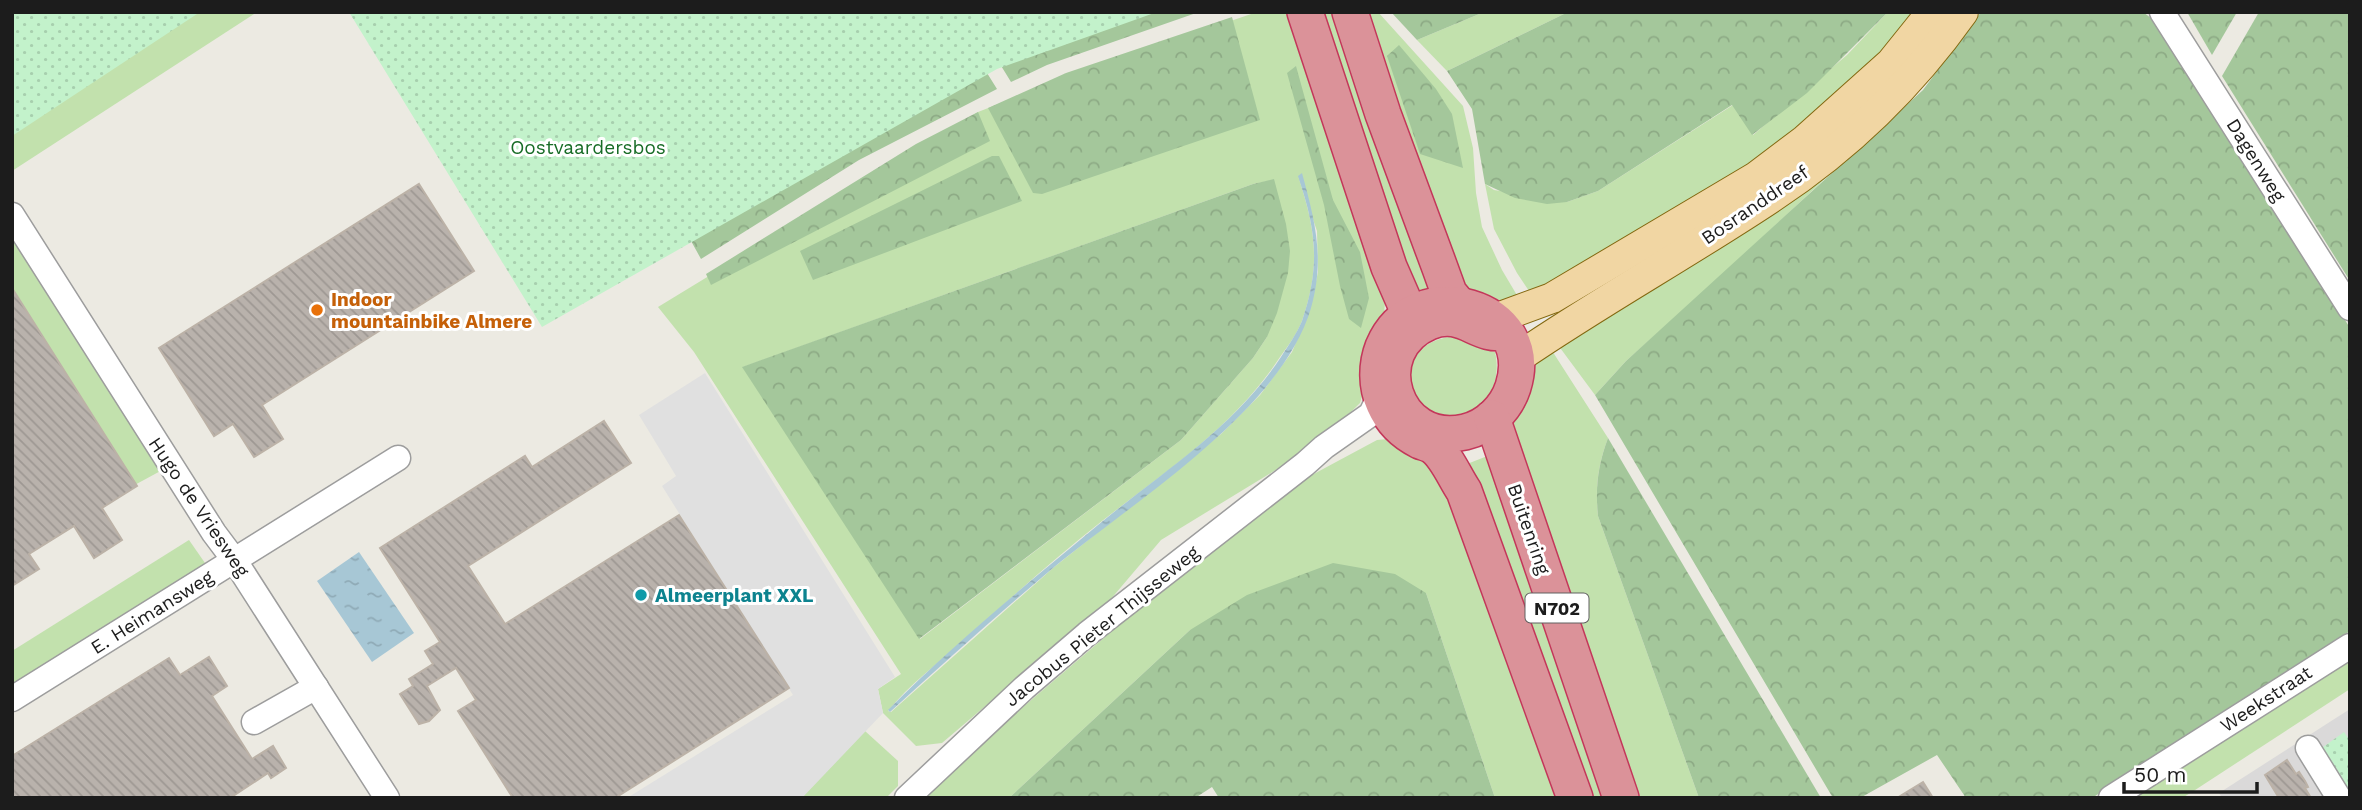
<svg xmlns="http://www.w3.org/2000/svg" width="2362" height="810" viewBox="0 0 2362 810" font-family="'Work Sans',sans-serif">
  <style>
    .residential { fill: #dad9d9 }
    .grass { fill: #c2e1ad; fill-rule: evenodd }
    .forest { fill: url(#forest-crowns) }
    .park { fill: url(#park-dots) }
    .parking { fill: #e0e0e0 }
    .water { fill: url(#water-ripples) }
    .building { fill: url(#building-back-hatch); stroke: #bcb2a7; stroke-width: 2 }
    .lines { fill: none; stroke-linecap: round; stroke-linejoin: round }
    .minor-casing { stroke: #9d9d9d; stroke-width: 27 }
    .major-casing { stroke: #836810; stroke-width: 32 }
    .highway-casing { stroke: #c3375a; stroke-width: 38 }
    .minor { stroke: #fff; stroke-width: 24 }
    .major { stroke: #f1d6a3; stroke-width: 30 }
    .highway { stroke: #db9299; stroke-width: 35 }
    .food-dot { fill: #e8710a; stroke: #fff; stroke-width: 2.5 }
    .culture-dot { fill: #0f9aa8; stroke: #fff; stroke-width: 2.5 }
    .labels { text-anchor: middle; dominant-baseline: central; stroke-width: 6; stroke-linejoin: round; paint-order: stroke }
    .shield { fill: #fff; stroke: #606060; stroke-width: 2 }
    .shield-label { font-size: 18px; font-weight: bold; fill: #1c1c1c }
    .park-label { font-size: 19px; fill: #176c26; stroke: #fff }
    .street-label { font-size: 19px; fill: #1c1c1c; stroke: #fff }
    .food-label { font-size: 19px; font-weight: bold; fill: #c56008; stroke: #fff; text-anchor: start }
    .culture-label { font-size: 19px; font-weight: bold; fill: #0d838f; stroke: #fff; text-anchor: start }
  </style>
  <defs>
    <pattern id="forest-crowns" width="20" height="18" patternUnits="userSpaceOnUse" patternTransform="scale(1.75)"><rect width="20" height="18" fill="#a4c79b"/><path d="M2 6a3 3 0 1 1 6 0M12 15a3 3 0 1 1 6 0" fill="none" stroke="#8daa85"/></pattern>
    <pattern id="park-dots" width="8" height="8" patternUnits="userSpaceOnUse" patternTransform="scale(1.75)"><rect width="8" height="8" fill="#c3f2cb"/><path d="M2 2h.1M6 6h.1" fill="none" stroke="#a7cfae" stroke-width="1.8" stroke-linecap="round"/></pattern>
    <pattern id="water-ripples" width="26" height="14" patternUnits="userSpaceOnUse" patternTransform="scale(1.75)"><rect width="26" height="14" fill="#a7c7d5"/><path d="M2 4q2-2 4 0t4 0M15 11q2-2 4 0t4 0" fill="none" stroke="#8faab6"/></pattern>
    <pattern id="building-back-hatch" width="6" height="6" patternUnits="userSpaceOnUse" patternTransform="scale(1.75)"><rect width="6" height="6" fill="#b9b2ac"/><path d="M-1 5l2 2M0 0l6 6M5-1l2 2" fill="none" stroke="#9e9893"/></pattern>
  </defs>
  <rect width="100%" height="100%" fill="#eceae2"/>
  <path class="residential" d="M2350,709V798H2222L2219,793Z"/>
  <g class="grass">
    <path d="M176,12H257L12,171V115Z"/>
    <path d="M1257,12H1294L1363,224L1385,302L1383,328L1360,403L1341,422L1287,463L1161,540L1110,600L942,743L916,746L883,713L878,689L901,674L694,352L658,307L978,112L1069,76ZM1298,176L1317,231L1318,272L1310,309L1292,352L1260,395L1221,434L1053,568L891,712L888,711C909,685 937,664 962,642C1007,601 1054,559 1102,521C1166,471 1235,426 1280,357C1288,346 1297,334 1302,321C1321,266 1316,230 1298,176ZM1273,180L1267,337L1253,358L1181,440L920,639L743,367L1253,184Z"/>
    <path d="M1312,12H1339L1439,290L1410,303Z"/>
    <path d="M1362,12H1378L1463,106L1473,148L1476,193L1482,227L1502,270L1521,302L1507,307L1463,290Z"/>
    <path d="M1484,12H1568L1447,71L1417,40Z"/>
    <path d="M1888,12H1923L1807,130L1533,297L1517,273L1494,229L1485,184L1494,190L1567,202L1598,191L1733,105L1753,135L1847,55Z"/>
    <path d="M1844,161L1708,288L1626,361L1595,395L1555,341Z"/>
    <path d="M12,223L166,468L131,487L12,298Z"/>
    <path d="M1456,336C1470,342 1478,348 1495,352C1502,380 1488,413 1456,416C1427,419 1402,390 1413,363C1420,344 1437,338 1456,336Z"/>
    <path d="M1549,346L1608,438C1598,465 1595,487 1598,516L1699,798H1635L1507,427L1529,366Z"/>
    <path d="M1388,439L1420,450L1453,495L1560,798H1495L1426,593L1190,630L1009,798H922L954,766L1201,555L1310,476L1377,440Z"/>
    <path d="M1495,453L1605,798H1584L1467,464Z"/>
    <path d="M189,540L205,563L202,573L12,692V651Z"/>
    <path d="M2350,654V689L2192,792L2182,798H2121Z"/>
    <path d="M865,731L898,761V786L886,798H801Z"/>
  </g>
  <g class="forest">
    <path d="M968,12H1199L1047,65L1011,82Z"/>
    <path d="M1391,12H1484L1417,40Z"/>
    <path d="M1568,12H1888L1807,93L1752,135L1732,105L1598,191L1567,202L1547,204L1515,198L1485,184L1472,109L1447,71Z"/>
    <path d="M1981,12H2143L2160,25L2350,328V631L2092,798H1966L1937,755L1860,798H1833L1595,395L1626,361L1923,90Z"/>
    <path d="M2187,12H2237L2212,55Z"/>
    <path d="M2259,12H2350V281L2222,76Z"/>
    <path d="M1232,17L1260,120L1042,194L1033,193L988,108L1066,73Z"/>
    <path d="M959,28L997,89L859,160L701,259L680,221Z"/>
    <path d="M1399,45L1436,89L1452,114L1463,168L1420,154L1387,56Z"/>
    <path d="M1296,66L1333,200L1360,252L1369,298L1361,328L1349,319L1340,286L1324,205L1287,73Z"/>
    <path d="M978,112L990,141L711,285L706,274L916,144Z"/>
    <path d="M992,156H999L1022,201L813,280L800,251Z"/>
    <path d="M1274,179L1286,224L1290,251L1288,273L1277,313L1267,337L1253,358L1181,440L919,639L742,367L1253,184Z"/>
    <path d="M1608,438L1821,798H1699L1598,516C1595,487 1598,465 1608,438Z"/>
    <path d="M1333,563L1395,574L1426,593L1495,798H1219L1212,787L1195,798H1009L1190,630L1247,595Z"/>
  </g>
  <g class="park">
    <path d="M12,12H200L12,136Z"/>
    <path d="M349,12H1157L997,69L542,327Z"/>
    <path d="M2344,732L2350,741V785L2344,789L2319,750Z"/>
  </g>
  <path class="parking" d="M705,373L895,677L878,689L883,713L802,798H627L793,695L662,486L676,476L639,415Z"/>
  <g class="water">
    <path d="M1302,173C1315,221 1325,258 1311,308C1281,411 1134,501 1053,568C998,614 944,663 890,712L888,710C953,644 1027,584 1098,525C1163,471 1234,428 1281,357C1288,346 1297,333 1302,321C1321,265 1316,230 1298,176Z"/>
    <path d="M359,552L414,633L372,662L317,581Z"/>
  </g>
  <g class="building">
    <path d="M419,184L474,271L262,405L283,439L254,457L233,424L214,436L159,348Z"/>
    <path d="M12,288L137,486L102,508L122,540L94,558L74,526L29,554L39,569L12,586Z"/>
    <path d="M604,421L631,463L468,566L505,624L679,515L789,688L615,798H513L458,711L476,700L456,668L427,686L440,710L429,721L419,724L400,694L413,686L409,679L433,664L425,651L440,642L380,548L525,456L532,467Z"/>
    <path d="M209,657L227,686L212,696L252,759L273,746L286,768L271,778L268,773L230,798H12V756L169,658L180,675Z"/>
    <path d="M2287,760L2296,774L2299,772L2305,781L2308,787L2305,788L2311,798H2279L2265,775Z"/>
    <path d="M1923,782L1933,798H1897Z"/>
  </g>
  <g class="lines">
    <defs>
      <g id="minor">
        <path d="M2162,12L2350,308"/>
        <path d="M12,215L214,533L235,561L387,798"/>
        <path d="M12,699L398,458"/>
        <path d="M254,722L316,687"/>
        <path d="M2308,748L2339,798"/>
        <path d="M907,798L1024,688L1087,634L1305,464L1324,447L1371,414L1380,395"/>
        <path d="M2111,798L2350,646"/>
      </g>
      <g id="major">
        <path d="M1490,317H1500L1552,298L1756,177L1805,140L1891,63L1932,12"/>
        <path d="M1516,359C1599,302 1688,253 1772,197C1846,148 1912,84 1963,12"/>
      </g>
      <g id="highway">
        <path d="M1305,12L1389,267L1410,315L1411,325L1408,336"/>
        <path d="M1350,12L1383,114L1440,268L1449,293L1458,304"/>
        <path d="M1505,332C1477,338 1464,308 1429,322C1363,350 1394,448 1465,432C1487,427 1506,409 1513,387C1539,305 1415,271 1383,347C1376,365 1376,386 1384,404C1391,420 1404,433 1420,441C1425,443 1430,444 1434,447C1447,457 1455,478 1464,491L1575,798"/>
        <path d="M1492,418L1621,798"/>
      </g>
    </defs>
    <use href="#minor" class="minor-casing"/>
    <use href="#major" class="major-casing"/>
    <use href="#highway" class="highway-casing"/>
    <use href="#minor" class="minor"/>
    <use href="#major" class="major"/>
    <use href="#highway" class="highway"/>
  </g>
  <circle class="food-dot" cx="317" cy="310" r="7"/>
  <circle class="culture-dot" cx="641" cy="595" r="7"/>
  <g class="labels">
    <rect class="shield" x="1525.5" y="593.5" width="63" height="29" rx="5"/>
    <g class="shield-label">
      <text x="1557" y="608">N702</text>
    </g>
    <g class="park-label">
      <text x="588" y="147">Oostvaardersbos</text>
    </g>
    <g class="street-label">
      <text transform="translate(2256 160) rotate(58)">Dagenweg</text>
      <text transform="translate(1755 205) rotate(-34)">Bosranddreef</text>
      <text transform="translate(199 507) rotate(56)">Hugo de Vriesweg</text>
      <text transform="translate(1529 529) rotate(71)">Buitenring</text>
      <text transform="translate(152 612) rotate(-32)">E. Heimansweg</text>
      <text transform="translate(1102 626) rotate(-39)">Jacobus Pieter Thijsseweg</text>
      <text transform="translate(2266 699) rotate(-33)">Weekstraat</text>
    </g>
    <g class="food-label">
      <text x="331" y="299">Indoor<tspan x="331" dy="22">mountainbike Almere</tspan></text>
    </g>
    <g class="culture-label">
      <text x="655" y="595">Almeerplant XXL</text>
    </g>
  </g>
  <rect width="2362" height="810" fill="none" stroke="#1c1c1c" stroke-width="28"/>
  <path d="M2124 782v10h133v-10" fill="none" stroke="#1c1c1c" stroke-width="3.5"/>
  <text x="2134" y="782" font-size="21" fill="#1c1c1c" stroke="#ffffff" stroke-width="5" paint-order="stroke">50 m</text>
</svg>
